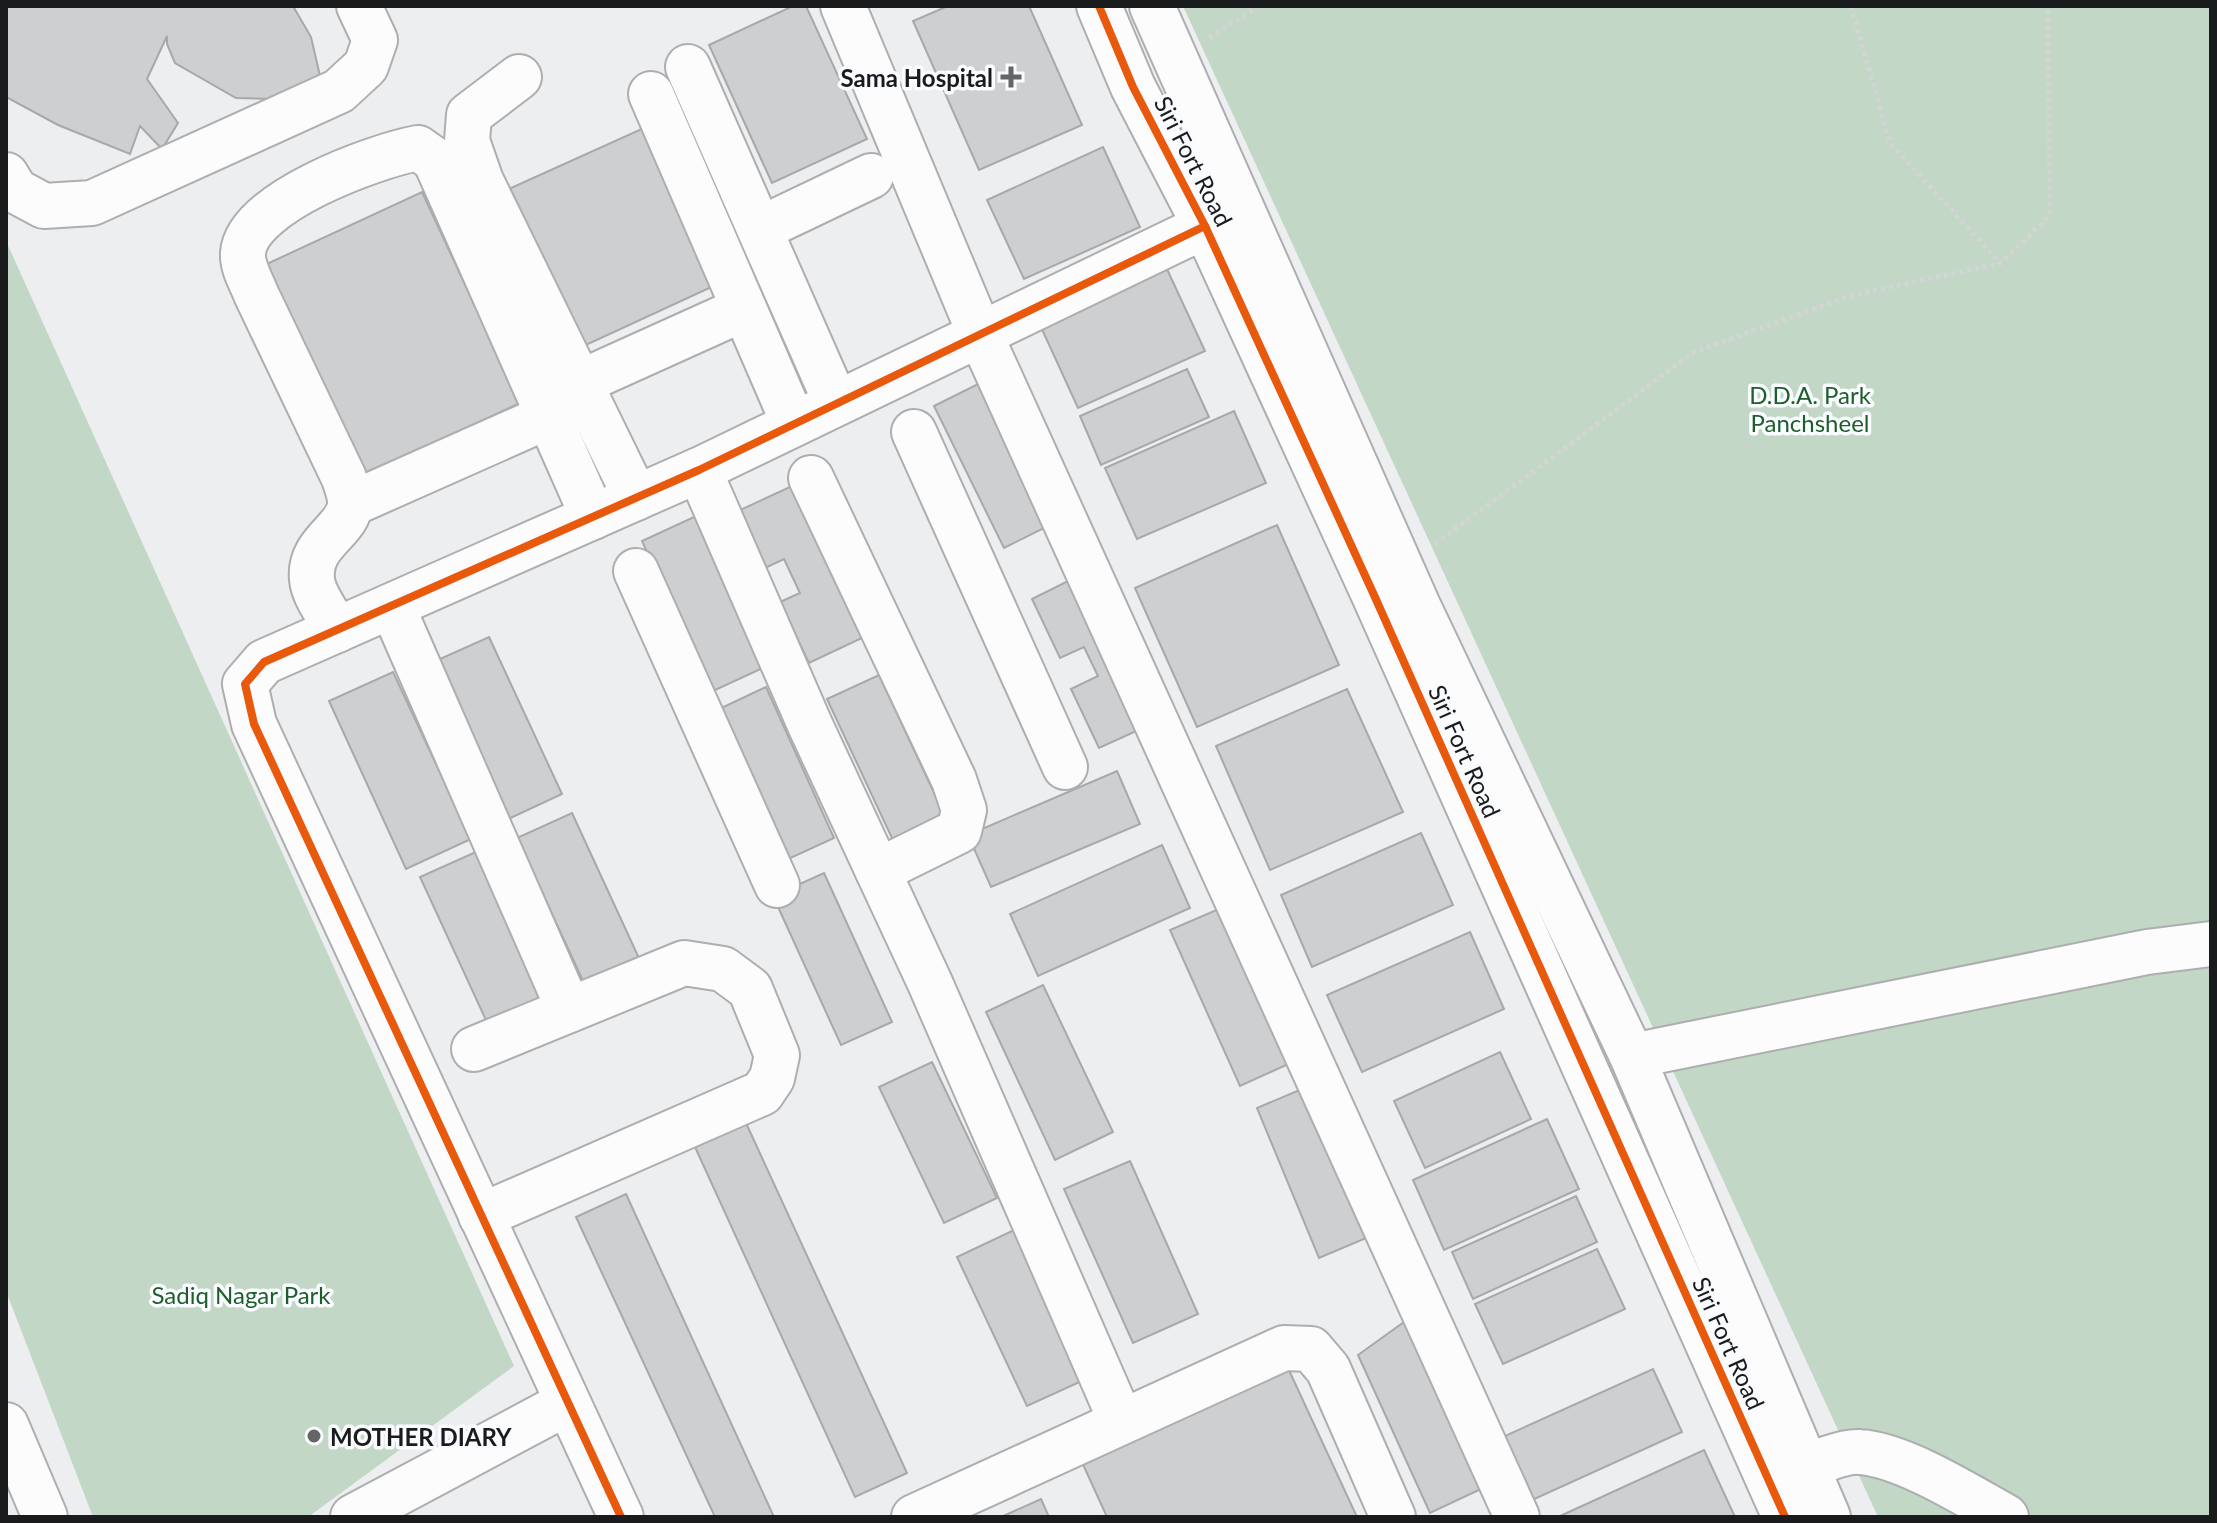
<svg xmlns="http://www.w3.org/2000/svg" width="2217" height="1523" viewBox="0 0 2217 1523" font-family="Lato,sans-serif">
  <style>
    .green { fill: #c2d7c6 }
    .building { fill: #cecfd0; stroke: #a7a8aa; stroke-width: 2 }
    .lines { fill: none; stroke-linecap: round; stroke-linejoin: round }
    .minor-casing { stroke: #adaeb0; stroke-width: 48 }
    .path { stroke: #d3d4d4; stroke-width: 5; stroke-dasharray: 4 4; stroke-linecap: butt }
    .minor { stroke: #fcfcfd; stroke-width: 44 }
    .cycleway-casing { stroke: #fafbfe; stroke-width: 13 }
    .cycleway { stroke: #e8590c; stroke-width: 8 }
    .poi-dot { fill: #646566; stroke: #fafbfe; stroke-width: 3 }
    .labels { text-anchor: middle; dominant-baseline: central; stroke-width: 7; stroke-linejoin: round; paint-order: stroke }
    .poi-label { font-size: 24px; font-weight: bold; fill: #1a1b1c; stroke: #fafbfe; text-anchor: end }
    .street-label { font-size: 24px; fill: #1a1b1c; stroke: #fafbfe }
    .park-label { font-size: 24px; fill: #1d5e2c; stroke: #fafbfe }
  </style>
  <rect width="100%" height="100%" fill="#edeef0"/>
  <g class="green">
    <path d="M1183,6H2211V1517H1878Z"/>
    <path d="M6,241L514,1366L308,1517H93L6,1291Z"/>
  </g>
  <g class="building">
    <path d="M6,6H293L311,37L323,89L270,99L236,98L175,63L167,44V36L147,79L178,123L162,149L140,126L130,154L58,125L6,97Z"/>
    <path d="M793,6H806L867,139L772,183L709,45Z"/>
    <path d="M948,6H1029L1082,125L979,170L913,21Z"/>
    <path d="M646,127L718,284L573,351L500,193Z"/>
    <path d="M1103,147L1140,227L1024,279L987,200Z"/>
    <path d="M422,192L520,403L354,480L256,269Z"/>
    <path d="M1166,267L1205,351L1078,408L1040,325Z"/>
    <path d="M1187,369L1209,417L1101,465L1080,416Z"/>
    <path d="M986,380L1056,522L1004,548L934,406Z"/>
    <path d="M1234,411L1266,483L1137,539L1105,468Z"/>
    <path d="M792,486L864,637L809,663L780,602L800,593L784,559L763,569L736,512Z"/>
    <path d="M696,516L765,667L711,692L642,541Z"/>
    <path d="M1277,525L1339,665L1197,727L1135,588Z"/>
    <path d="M1072,579L1143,728L1099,748L1071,689L1098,676L1084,647L1060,658L1032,599Z"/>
    <path d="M489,637L562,794L504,821L431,663Z"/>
    <path d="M393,672L471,839L406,869L329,701Z"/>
    <path d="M879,675L950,827L898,851L827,699Z"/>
    <path d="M766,687L834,838L784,861L715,711Z"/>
    <path d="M1347,689L1403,812L1270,870L1216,746Z"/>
    <path d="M1117,771L1140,824L991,887L968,835Z"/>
    <path d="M572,813L644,969L589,994L517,838Z"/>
    <path d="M1421,833L1453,905L1312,967L1281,895Z"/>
    <path d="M1162,845L1190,908L1038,976L1010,914Z"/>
    <path d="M478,851L549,1005L491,1031L420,877Z"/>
    <path d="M824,873L892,1022L841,1045L773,896Z"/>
    <path d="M1228,905L1297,1060L1240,1086L1170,930Z"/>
    <path d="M1470,932L1504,1009L1362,1072L1327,995Z"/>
    <path d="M1043,985L1113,1132L1055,1160L986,1012Z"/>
    <path d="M1500,1052L1531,1119L1425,1168L1394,1101Z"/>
    <path d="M932,1062L997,1198L944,1223L879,1087Z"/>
    <path d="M1309,1086L1371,1236L1319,1258L1257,1108Z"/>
    <path d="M1547,1119L1579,1189L1444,1250L1413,1180Z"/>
    <path d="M746,1123L907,1473L855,1497L695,1147Z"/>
    <path d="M1130,1161L1198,1314L1133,1343L1064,1189Z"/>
    <path d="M626,1194L774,1517H715L576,1217Z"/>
    <path d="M1576,1196L1597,1242L1473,1299L1452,1252Z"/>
    <path d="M1014,1230L1084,1380L1027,1406L957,1257Z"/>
    <path d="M1597,1249L1625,1309L1503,1364L1475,1304Z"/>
    <path d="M1404,1322L1481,1489L1430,1513L1358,1355Z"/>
    <path d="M1281,1353L1357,1517H1107L1075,1447Z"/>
    <path d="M1653,1369L1682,1432L1523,1504L1494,1441Z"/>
    <path d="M1704,1450L1735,1517H1558Z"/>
    <path d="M1041,1499L1049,1517H1001Z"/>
  </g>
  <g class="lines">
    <defs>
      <g id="minor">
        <path d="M843,6L980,334L1517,1517"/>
        <path d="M1099,6L1133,87L1205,226L1374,595L1785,1517"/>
        <path d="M1152,6L1418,606L1632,1056L1828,1517"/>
        <path d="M688,67L836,403"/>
        <path d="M519,77L469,115L467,141L481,181L636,498"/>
        <path d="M651,94L794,424"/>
        <path d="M6,175L16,191L44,206L92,203L339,91L366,66L375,40L359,6"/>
        <path d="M760,229L871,176"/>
        <path d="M579,383L743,309"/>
        <path d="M914,432L1065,767"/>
        <path d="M699,470L810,725L930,983L1121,1421"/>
        <path d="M811,478L954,780L964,810L959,831L878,871"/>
        <path d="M351,504L549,416"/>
        <path d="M636,571L777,885"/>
        <path d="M392,606L569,1010"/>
        <path d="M337,630C329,615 313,595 312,579C308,541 351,530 350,502C350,494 346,485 344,478L256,294C251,281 242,267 243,253C247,202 375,156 418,148L435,160L593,517"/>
        <path d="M474,1049L684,963L723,969L750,989L777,1055L772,1078L762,1093L481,1216"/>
        <path d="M1632,1056L2147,952L2211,944"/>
        <path d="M6,1425L45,1517"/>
        <path d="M1779,1479C1799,1471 1839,1450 1860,1452C1903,1455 1967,1495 2006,1517"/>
        <path d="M353,1517L567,1403"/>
        <path d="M621,1517L254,724L245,684L264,662L699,470L1205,226"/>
        <path d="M914,1517L1284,1348L1311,1349L1328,1369L1393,1517"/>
      </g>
    </defs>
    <use href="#minor" class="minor-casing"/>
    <g class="path">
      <path d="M1851,6L1890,143L2000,263"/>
      <path d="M1209,38L1259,6"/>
      <path d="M1435,544L1694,352L1853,295L2001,263L2050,215L2048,6"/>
    </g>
    <use href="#minor" class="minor"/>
    <defs>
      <g id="cycleway">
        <path d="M1099,6L1133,87L1205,226L1374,595L1785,1517"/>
        <path d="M621,1517L254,724L245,684L264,662L699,470L1205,226"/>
      </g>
    </defs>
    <use href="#cycleway" class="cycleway-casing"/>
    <use href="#cycleway" class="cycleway"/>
  </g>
  <g class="poi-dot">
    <path d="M1007 65h8v8h8v8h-8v8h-8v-8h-8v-8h8z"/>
    <circle cx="314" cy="1436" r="8"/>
  </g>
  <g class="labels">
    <g class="poi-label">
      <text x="993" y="77">Sama Hospital</text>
      <text x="330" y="1436" text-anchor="start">MOTHER DIARY</text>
    </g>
    <g class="street-label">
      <text transform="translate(1194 161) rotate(63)">Siri Fort Road</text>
      <text transform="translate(1465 751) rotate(66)">Siri Fort Road</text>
      <text transform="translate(1729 1343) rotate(66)">Siri Fort Road</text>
    </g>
    <g class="park-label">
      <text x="1810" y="394">D.D.A. Park<tspan x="1810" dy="28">Panchsheel</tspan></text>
      <text x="241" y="1294">Sadiq Nagar Park</text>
    </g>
  </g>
  <rect width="2217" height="1523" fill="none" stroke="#1a1b1c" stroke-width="16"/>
</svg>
